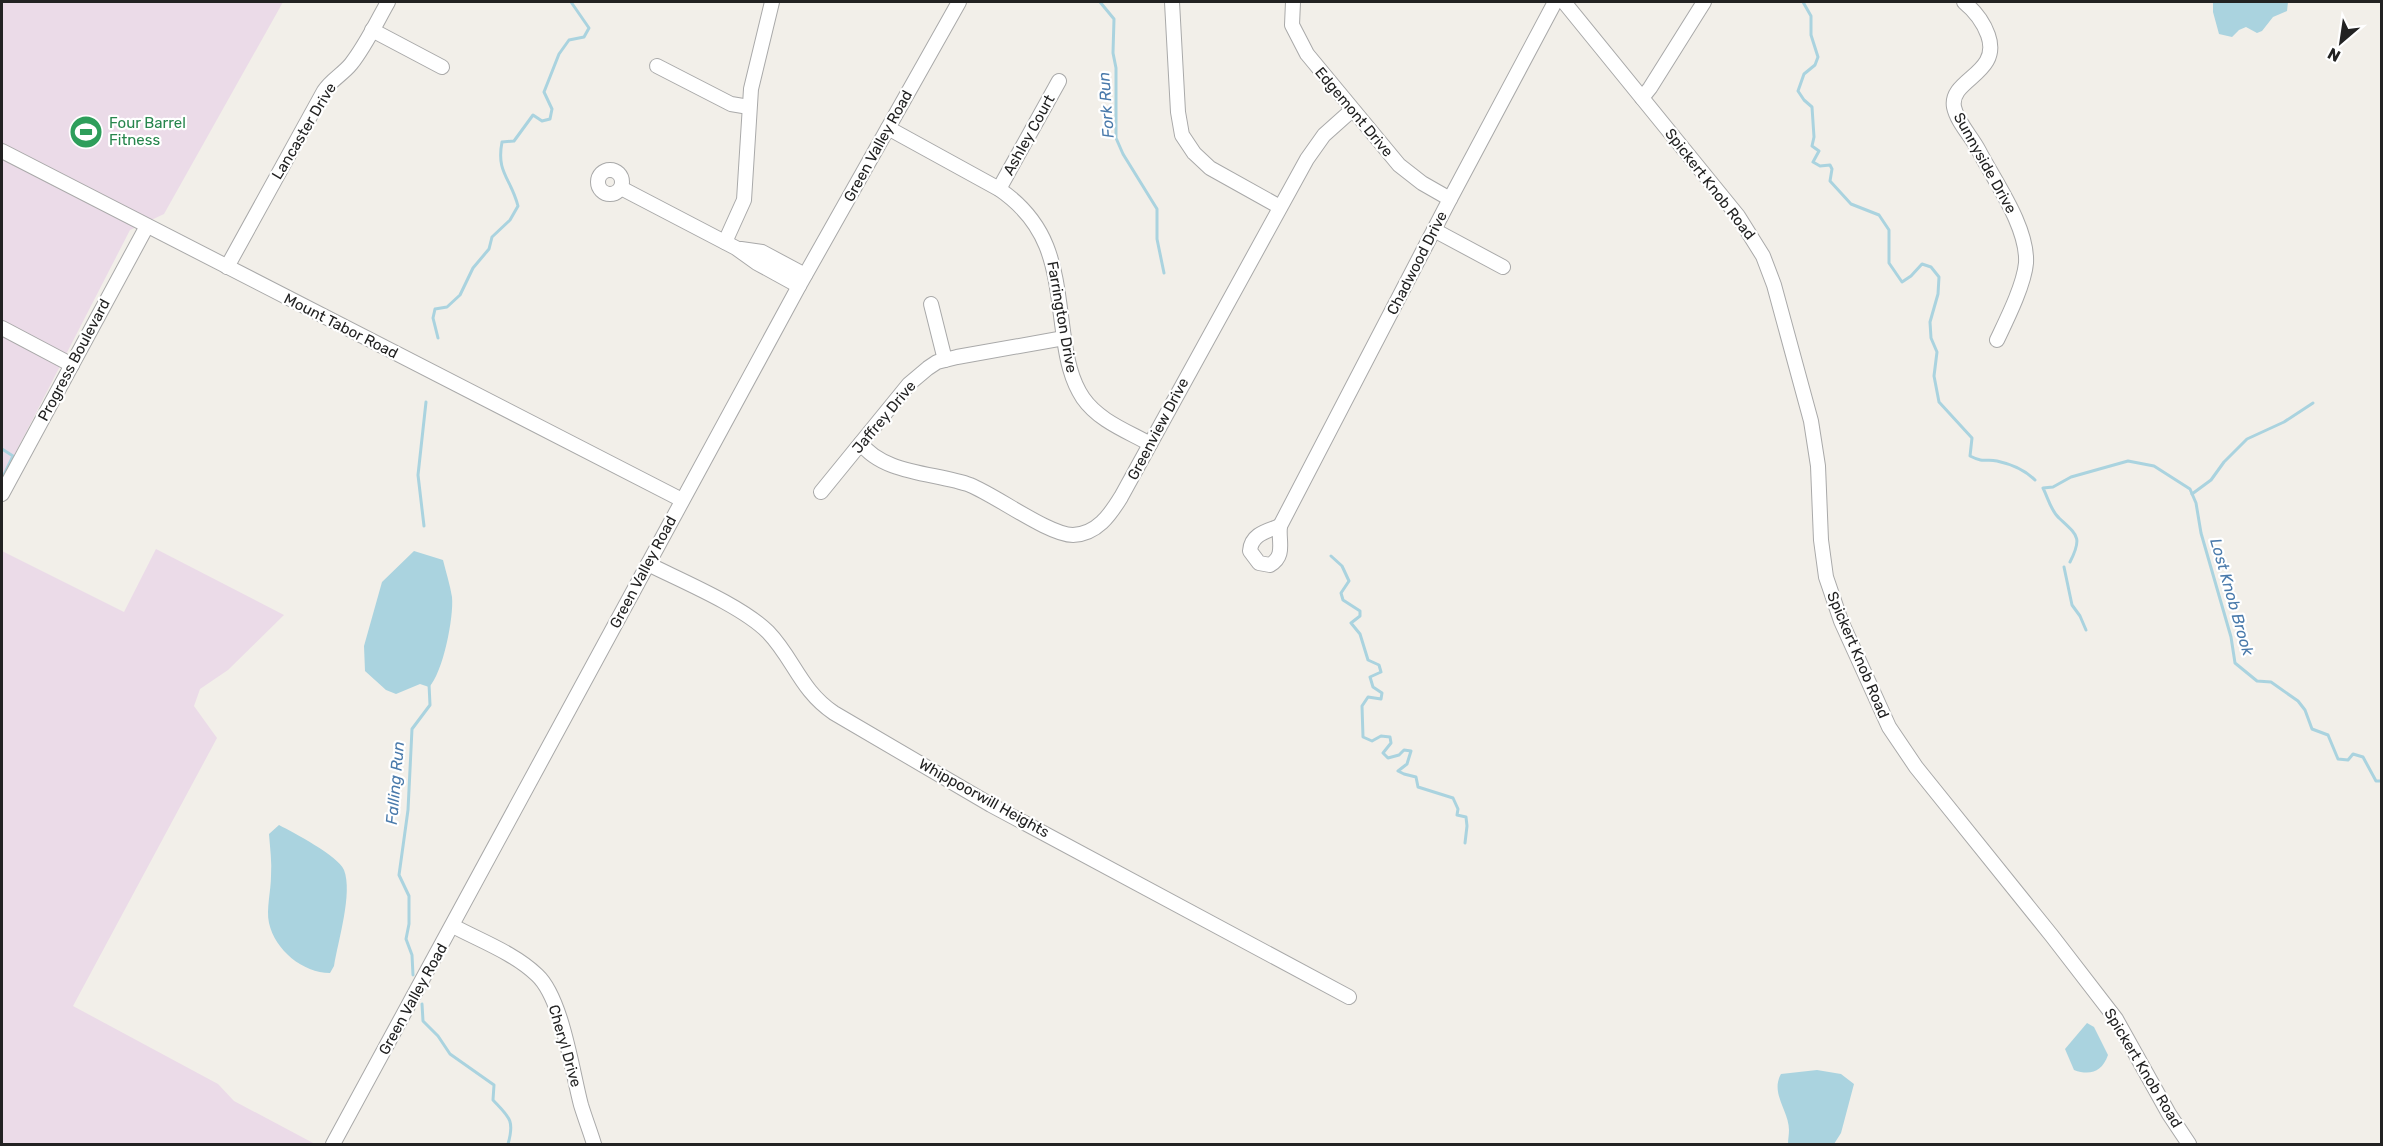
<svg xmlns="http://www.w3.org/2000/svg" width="2383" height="1146" viewBox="0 0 2383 1146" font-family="Rubik,sans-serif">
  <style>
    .industrial { fill: #ebdbe8 }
    .water { fill: #aad3df }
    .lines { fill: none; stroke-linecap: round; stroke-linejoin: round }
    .stream { stroke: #aad3df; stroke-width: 3 }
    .minor-casing { stroke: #a9a9a9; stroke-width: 16 }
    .minor { stroke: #fff; stroke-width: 14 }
    .labels { text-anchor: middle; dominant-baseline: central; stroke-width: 4.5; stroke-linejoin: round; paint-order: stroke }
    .street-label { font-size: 15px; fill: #222; stroke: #fff }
    .leisure-label { font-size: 15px; fill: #27864d; stroke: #fff; text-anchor: start }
    .water-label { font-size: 16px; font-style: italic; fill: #4a7aab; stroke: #fff }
  </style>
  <rect width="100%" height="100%" fill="#f2efe9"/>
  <g class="industrial">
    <path d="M2,2H283L164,214L130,230L2,479Z"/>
    <path d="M156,549L284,615L228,670L200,689L194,706L217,738L73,1006L218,1084L234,1101L315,1144H2V551L124,612Z"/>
  </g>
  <g class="water">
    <path d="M2213,2H2288L2287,11L2273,17L2262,31L2257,33L2246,27L2239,30L2232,37L2219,34L2213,12Z"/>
    <path d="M414,551L443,560C446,572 450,585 452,597C454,617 443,673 429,687L420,684L396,694L386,690L365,671L364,646L382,582Z"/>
    <path d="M279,825C294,833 337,855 344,870C353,893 338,941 334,966L330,973C303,973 275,950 269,923C266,909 271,891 271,876C272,862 270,848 269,834Z"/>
    <path d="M2087,1023L2094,1027L2108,1055C2102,1072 2090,1076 2074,1070L2065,1049Z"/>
    <path d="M1817,1070L1841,1074L1854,1084L1841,1133L1834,1144H1788C1788,1139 1789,1135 1789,1130C1789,1111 1770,1093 1781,1074Z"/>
  </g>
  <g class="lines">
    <g class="stream">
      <path d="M1100,2L1114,19L1113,53L1116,68V138L1123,154L1157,209V239L1164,273"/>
      <path d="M1803,2L1811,16V35L1818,57L1815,65L1804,74L1798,91L1804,100L1812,107L1814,137L1812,146L1819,151L1813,162L1820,166L1830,165L1832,169L1830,181L1851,204L1879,215L1889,230V263L1902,282L1911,276L1922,264L1931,267L1939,277L1938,294L1930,322L1931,338L1937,352L1934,376L1939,402L1972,438L1970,456C1986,464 1984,458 1997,461C2011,464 2025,470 2035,480"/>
      <path d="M438,338L433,318L435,309L447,307L460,295L473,268L489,249L492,237L510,220L518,206C511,178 496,173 502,142L514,141L533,115L542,121L550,119L552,109L544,92L559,54L569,40L584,37L589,28L571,2"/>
      <path d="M2,449L13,456L2,479"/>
      <path d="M2192,494L2211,480L2224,462L2247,439L2284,422L2313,403"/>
      <path d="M424,526L418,475L426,402"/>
      <path d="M1331,556L1342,566L1349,581L1341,593L1343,600L1360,611V616L1351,623L1360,634L1368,660L1379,665L1381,672L1370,677L1373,687L1382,693L1381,699L1368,697L1362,706L1363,737L1372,741L1381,736L1390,737L1391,743L1383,753L1388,758L1399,755L1404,750L1411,751L1407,764L1398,771L1404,774L1416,777L1418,787L1453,798L1458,809L1457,815L1466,817L1467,826L1465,843"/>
      <path d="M2070,562C2083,537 2077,535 2059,518C2051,511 2048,498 2043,488L2053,487L2071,477L2128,461L2154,466L2190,489L2196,503L2201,533L2231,637L2235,663L2257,681L2271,682L2298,701L2305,710L2312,729L2328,735L2338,759L2348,760L2353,754L2363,757L2376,781H2382"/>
      <path d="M2064,567L2072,605L2080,616L2086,630"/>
      <path d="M413,975L412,955L406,939L409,924V896L399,875L408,810L412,729L430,705L429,684"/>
      <path d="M422,1004L423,1021L438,1036L450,1054L494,1085L493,1100C509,1117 515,1120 508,1144"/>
    </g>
    <defs>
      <g id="minor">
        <path d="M1172,2L1178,112L1182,135L1194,153L1210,168L1280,207"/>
        <path d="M1293,2L1292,25L1307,54L1399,165L1422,183L1450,199"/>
        <path d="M1564,2L1738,216L1763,256L1774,285L1811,421L1818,466L1821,540L1826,577L1841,621L1889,727L1916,767L2052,936L2116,1019L2169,1114L2189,1144"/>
        <path d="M1964,2C1975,11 1983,21 1988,35C2002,74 1949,79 1954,107C1957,122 1972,137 1979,151C1995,182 2028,227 2026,263C2024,285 2007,319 1997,340"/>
        <path d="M372,30L442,67"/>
        <path d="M657,66L731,104L749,107"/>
        <path d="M1642,98L1650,88L1704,2"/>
        <path d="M888,128L999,189C1056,228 1055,276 1064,338C1067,359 1071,380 1083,398C1099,421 1127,431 1150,444"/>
        <path d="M2,151L682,500"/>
        <circle cx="610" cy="182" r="12"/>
        <path d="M621,188L736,248L757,263L799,286"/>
        <path d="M999,189L1059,81"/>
        <path d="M1434,230L1503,267"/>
        <path d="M725,242L744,200L751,89L772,2"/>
        <path d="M741,249L762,252L805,275"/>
        <path d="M227,267L324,91C331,80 343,74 351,64C366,45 376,23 388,2"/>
        <path d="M931,304L945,360"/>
        <path d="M2,328L72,365"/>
        <path d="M861,443C882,474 938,473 970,485C997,496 1049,535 1073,535C1097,534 1110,515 1121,497L1307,159L1324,135L1352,110"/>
        <path d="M821,492L909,384L928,368L937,362L957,357L1064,338"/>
        <path d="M2,494L147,226"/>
        <path d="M1280,526L1450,199L1555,2"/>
        <path d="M1280,526C1278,541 1286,556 1270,565L1259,563L1250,551C1251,534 1267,531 1280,526Z"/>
        <path d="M648,564C682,581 742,606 768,632C794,659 800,690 834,713L991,805L1349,997"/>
        <path d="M453,926C481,941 514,953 537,975C562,998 572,1071 581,1105C585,1118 590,1131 594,1144"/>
        <path d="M333,1144L799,286L959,2"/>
      </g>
    </defs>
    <use href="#minor" class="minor-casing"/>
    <use href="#minor" class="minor"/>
  </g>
  <defs>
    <symbol id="stadium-disc" viewBox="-11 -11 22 22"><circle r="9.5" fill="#2e9e5b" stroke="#fff"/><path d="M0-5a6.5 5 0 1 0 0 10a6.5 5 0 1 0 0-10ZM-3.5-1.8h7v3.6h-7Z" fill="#fff"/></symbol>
  </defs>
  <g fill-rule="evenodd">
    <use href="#stadium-disc" x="67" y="113" width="38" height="38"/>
  </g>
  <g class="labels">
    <g class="street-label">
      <text transform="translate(1354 112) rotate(50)">Edgemont Drive</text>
      <text transform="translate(304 131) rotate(-59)">Lancaster Drive</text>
      <text transform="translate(1029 135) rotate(-61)">Ashley Court</text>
      <text transform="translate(878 146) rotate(-61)">Green Valley Road</text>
      <text transform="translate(1985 163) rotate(61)">Sunnyside Drive</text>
      <text transform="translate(1710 184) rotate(52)">Spickert Knob Road</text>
      <text transform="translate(1417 263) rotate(-63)">Chadwood Drive</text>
      <text transform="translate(1062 317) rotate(80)">Farrington Drive</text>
      <text transform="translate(341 326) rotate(27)">Mount Tabor Road</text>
      <text transform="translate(74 360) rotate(-62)">Progress Boulevard</text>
      <text transform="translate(884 417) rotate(-50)">Jaffrey Drive</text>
      <text transform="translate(1158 429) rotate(-62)">Greenview Drive</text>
      <text transform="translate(643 572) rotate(-62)">Green Valley Road</text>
      <text transform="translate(1858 655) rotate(67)">Spickert Knob Road</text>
      <text transform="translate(984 798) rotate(29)">Whippoorwill Heights</text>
      <text transform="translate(413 999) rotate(-61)">Green Valley Road</text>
      <text transform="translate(565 1046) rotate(74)">Cheryl Drive</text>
      <text transform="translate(2143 1068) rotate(59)">Spickert Knob Road</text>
    </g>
    <g class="leisure-label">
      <text x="109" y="123">Four Barrel<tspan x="109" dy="17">Fitness</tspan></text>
    </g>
    <g class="water-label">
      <text transform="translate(1106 105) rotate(-94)">Fork Run</text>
      <text transform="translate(2232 597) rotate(74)">Lost Knob Brook</text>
      <text transform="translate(395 783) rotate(-85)">Falling Run</text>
    </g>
  </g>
  <rect width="2383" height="1146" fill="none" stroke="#222222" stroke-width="6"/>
  <g transform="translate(2341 42) rotate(209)" stroke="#ffffff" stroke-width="4.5" paint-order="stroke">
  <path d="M0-4.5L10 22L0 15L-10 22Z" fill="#222222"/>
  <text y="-9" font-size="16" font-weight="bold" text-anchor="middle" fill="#222222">N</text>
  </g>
</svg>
